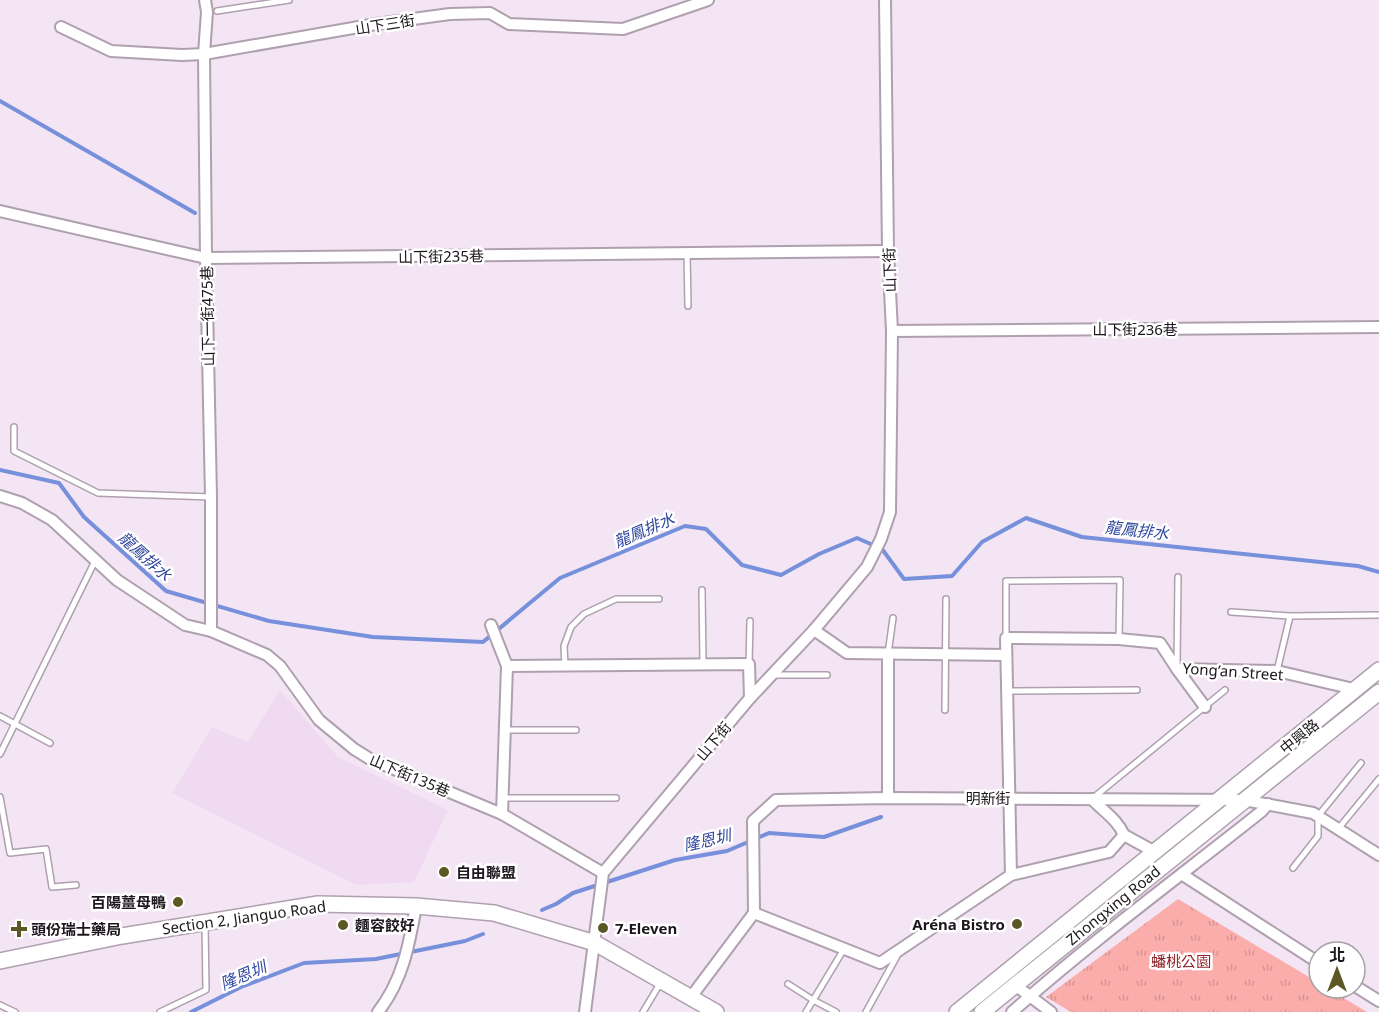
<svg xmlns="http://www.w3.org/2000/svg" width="1379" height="1012" viewBox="0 0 1379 1012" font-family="'Noto Sans','Noto Sans TC',sans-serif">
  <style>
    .built { fill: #f0daf1 }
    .park { fill: url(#park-tufts) }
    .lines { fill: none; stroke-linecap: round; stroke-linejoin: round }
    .stream { stroke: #7690db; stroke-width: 4 }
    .lane-casing { stroke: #afa0af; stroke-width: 8 }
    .street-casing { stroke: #afa0af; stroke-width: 14 }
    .secondary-casing { stroke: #afa0af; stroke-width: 18 }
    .lane { stroke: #fff; stroke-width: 5 }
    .street { stroke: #fff; stroke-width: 10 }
    .secondary { stroke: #fff; stroke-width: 15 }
    .poi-dot { fill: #5b5825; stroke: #fff; stroke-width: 2 }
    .labels { text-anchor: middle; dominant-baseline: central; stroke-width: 5; stroke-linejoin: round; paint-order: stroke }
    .street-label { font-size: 15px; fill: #1c171c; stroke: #fff }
    .poi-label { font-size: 15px; font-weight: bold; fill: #1c171c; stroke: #fff; text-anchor: start }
    .park-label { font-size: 15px; fill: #91232c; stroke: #fff }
    .water-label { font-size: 16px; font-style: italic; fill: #30479f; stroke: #fff }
  </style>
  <defs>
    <pattern id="park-tufts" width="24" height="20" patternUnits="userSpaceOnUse" patternTransform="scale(1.5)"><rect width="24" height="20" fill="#faadab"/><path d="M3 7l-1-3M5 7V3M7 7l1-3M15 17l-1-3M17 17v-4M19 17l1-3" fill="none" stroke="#d69493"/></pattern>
  </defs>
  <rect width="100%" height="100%" fill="#f4e5f5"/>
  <path class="built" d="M280,690L338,757L448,810L414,882L356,885L172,793L212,727L248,742Z"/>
  <path class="park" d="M1178,899L1319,983V988H1327L1367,1012H1071L1046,997Z"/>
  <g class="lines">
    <g class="stream">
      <path d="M0,101L195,213"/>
      <path d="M0,470L59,483L84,517L166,591L269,621L373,637L483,642L560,578L685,526L706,529L742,565L781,575L819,554L857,538L882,549L904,579L952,576L982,542L1026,518L1082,537L1358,566L1379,572"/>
      <path d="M542,910L556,904L573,893L675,860L727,851L769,833L824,837L881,817"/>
      <path d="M191,1012L241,987L304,963L376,959L465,941L483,934"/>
    </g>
    <defs>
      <g id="lane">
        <path d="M217,11L289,0"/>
        <path d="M687,253L688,306"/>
        <path d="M14,427V451L98,493L211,497"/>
        <path d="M702,590L703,664"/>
        <path d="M1231,612L1290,616"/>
        <path d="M1006,638V581L1120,580L1119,639"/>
        <path d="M888,654L893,618"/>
        <path d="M749,664L750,621"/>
        <path d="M1177,665L1178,577"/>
        <path d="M565,666L564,646L571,627L584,614L616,599H659"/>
        <path d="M1277,671L1290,616L1379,615"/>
        <path d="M773,675H827"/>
        <path d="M1007,691L1137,690"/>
        <path d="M945,710L946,599"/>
        <path d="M0,716L50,743"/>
        <path d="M505,730H576"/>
        <path d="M0,754L95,561"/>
        <path d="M0,797L10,853L46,849L52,887L76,885"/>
        <path d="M503,798H616"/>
        <path d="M1093,798L1225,690"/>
        <path d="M1338,829L1379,779"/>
        <path d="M1293,868L1318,836V816L1361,763"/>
        <path d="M788,984L813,1000L836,1012"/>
        <path d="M0,1005L15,1012"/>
        <path d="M160,1012L206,990L205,923"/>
        <path d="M643,1012L661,982"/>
        <path d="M806,1012L844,949"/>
        <path d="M866,1012L897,956"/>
      </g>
      <g id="street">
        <path d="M205,0L207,12L204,54L206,258L211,497V631"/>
        <path d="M61,27L111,51L182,55L204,54L376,24L450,14L490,13L509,24L623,29L708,0"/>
        <path d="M0,211L206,258L888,251"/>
        <path d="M892,331L1379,327"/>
        <path d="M0,496L22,503L52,520L117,580L185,625L211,631L267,655L280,666L319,720L354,749L370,759L502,814L603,873"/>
        <path d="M491,625L507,666L502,814"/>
        <path d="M814,630L847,653L1006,655"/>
        <path d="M888,654V798"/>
        <path d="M507,666L749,664L750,698"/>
        <path d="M1177,669L1205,707"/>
        <path d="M1092,799C1103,811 1117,819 1124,835"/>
        <path d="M1011,875L1006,638L1119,639L1160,643L1177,669L1277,671L1358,690"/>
        <path d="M1183,875L1319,963"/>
        <path d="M754,913L880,963L1011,875L1109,852L1124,835L1155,852"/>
        <path d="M1015,985L1051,1012"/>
        <path d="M1355,986L1379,1001"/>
        <path d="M691,997L754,913L753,821L776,800L888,798L1244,800L1313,813L1379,855"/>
        <path d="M378,1012C403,980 409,945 416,906"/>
        <path d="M585,1012L603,873L750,698L814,630L867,567L881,539L890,512L892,331L888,251L885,0"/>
        <path d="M1012,1012C1092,941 1179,877 1262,811L1268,804"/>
      </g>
      <g id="secondary">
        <path d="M0,961L122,936L318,904L416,906L494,913L595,943L716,1012"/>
        <path d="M957,1012L1379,670"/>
        <path d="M982,1012L1379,692"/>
      </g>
    </defs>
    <use href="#lane" class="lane-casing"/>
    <use href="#street" class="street-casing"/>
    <use href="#secondary" class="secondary-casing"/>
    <use href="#lane" class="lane"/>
    <use href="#street" class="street"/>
    <use href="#secondary" class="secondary"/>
  </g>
  <g class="poi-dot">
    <circle cx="444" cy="872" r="6"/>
    <circle cx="178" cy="902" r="6"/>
    <circle cx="1017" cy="924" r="6"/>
    <circle cx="343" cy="925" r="6"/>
    <circle cx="603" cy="928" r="6"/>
    <path d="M16 920h6v6h6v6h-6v6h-6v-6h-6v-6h6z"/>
  </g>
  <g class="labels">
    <g class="street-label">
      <text transform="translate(385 24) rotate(-9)">山下三街</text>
      <text transform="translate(441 256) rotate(-1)">山下街235巷</text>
      <text transform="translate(889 270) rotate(-92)">山下街</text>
      <text transform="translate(207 316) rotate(-91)">山下一街475巷</text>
      <text x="1135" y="329">山下街236巷</text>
      <text transform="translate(1233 671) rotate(4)">Yong’an Street</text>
      <text transform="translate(1299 736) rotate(-39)">中興路</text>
      <text transform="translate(713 741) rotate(-50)">山下街</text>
      <text transform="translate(410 775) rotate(23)">山下街135巷</text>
      <text x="988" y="798">明新街</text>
      <text transform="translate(1113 905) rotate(-39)">Zhongxing Road</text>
      <text transform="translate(244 917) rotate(-8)">Section 2, Jianguo Road</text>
    </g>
    <g class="poi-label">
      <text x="456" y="872">自由聯盟</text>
      <text x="166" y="902" text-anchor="end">百陽薑母鴨</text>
      <text x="1005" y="924" text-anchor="end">Aréna Bistro</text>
      <text x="355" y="925">麵容餃好</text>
      <text x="615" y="928">7-Eleven</text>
      <text x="31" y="929">頭份瑞士藥局</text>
    </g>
    <g class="park-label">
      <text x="1181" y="961">蟠桃公園</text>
    </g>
    <g class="water-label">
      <text transform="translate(644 530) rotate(-23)">龍鳳排水</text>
      <text transform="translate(1137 530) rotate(6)">龍鳳排水</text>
      <text transform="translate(145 556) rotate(42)">龍鳳排水</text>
      <text transform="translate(707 840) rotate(-13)">隆恩圳</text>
      <text transform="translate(243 975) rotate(-23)">隆恩圳</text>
    </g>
  </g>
  <g transform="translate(1337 970)"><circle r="28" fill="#ffffff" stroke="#a4a2a4" stroke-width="1.5"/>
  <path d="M0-4.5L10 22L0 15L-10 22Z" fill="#5b5825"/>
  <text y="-9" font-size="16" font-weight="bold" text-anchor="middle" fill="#1c171c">北</text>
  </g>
</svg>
